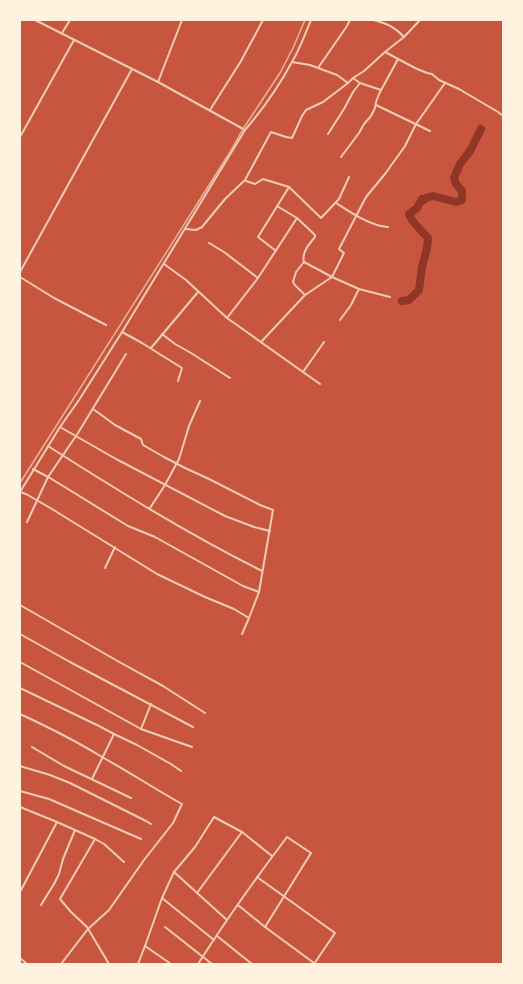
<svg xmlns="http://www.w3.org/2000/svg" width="523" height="984" viewBox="0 0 523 984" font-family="Cabin,sans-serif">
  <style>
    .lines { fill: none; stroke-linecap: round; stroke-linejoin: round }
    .river { stroke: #8f3625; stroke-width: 8 }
    .minor { stroke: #f1ccb7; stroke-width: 2 }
    .rail { stroke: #e9b49f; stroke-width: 1.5 }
  </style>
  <rect width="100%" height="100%" fill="#c8553d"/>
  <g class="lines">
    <path class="river" d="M402,301L409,300L419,290L422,267L427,248L428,238C421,229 413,225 409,214L417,208L422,199L424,200L426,198L433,196L456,202L462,200V191L456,184L454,178L460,164L470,151L481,129"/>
    <g class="minor">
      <path d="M35,20L158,82L245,130"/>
      <path d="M373,20C386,23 395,27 404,37"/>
      <path d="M62,33L70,20"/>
      <path d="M385,52L415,68L427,73L432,74L439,80L459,89L498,112L503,116"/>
      <path d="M292,62L310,65L337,75L348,83"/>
      <path d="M318,68L347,26L350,20"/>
      <path d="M158,82L182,20"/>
      <path d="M360,83L381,90"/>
      <path d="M376,105L430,131"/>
      <path d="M210,110L241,61L263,20"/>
      <path d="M328,134L344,109L353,92L360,83L353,78"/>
      <path d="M20,137L74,40"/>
      <path d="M341,157L359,133L364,124L371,116L375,108L376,102L379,94L398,59"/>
      <path d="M246,181L255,184L263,179L289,187L321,218L339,199L349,177"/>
      <path d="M336,203C350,212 370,226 388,227"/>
      <path d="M185,229L196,230L202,227L225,199L245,180L271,132L286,137L292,138L302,116L306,110L323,102L348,83L353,78L364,71L385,52L404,37L420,20"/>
      <path d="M209,243L224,252L258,278"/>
      <path d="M276,251L258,237L289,187"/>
      <path d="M304,262L332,277L344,253L339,249L366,197L385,174L405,146L416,124L445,83"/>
      <path d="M164,264L186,280L227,318L320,384"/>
      <path d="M20,272L132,69"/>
      <path d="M20,277L54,298L106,325"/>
      <path d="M305,295L332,277L359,289L390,297"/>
      <path d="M227,318L258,278L297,218"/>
      <path d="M340,320L351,305L359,289"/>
      <path d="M122,332L142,343L182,368L178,381"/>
      <path d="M162,334L175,344L191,353L230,378"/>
      <path d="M261,342L305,295C301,290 295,287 293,282L296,272L304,262C301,253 310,243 315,237V235L297,218L277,206"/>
      <path d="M151,348L198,292"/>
      <path d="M303,372L324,342"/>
      <path d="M93,409L115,425L141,439L143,445L164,457L185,468L209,479L260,505L273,510L259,592L249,618L242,634"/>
      <path d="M60,427L116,459L225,516L254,527L270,531"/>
      <path d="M48,446C117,490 188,534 262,571"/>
      <path d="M33,469L50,478L128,526L155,537L243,586L259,592"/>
      <path d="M20,492L60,427L79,400L122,332L245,130C263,109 279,86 292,62C300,49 305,34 311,20"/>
      <path d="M20,492L26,494L52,509L157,574L205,597L234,609L249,618"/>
      <path d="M150,508L165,485L179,459L189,426L200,401"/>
      <path d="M27,522L48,477L78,433L126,354"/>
      <path d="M105,568L115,547"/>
      <path d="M20,605L121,663L163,686L205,713"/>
      <path d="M20,634L70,662L193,727"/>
      <path d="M20,662L141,729L192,747"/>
      <path d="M20,688L99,726L114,734L137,745L171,764L181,771"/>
      <path d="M20,714C48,727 76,741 102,757C129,772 155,789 182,804L173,823L144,860L109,910L88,929L61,964"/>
      <path d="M141,729L151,704"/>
      <path d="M32,747L64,766L131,798"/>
      <path d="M20,766L50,775L70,783L146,821L151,824"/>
      <path d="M92,779L114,734"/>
      <path d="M20,791L49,799L141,839"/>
      <path d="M20,807L57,822L95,839L104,844L124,862"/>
      <path d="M95,839L60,899L71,912L87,927L109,964"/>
      <path d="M174,872L227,920"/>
      <path d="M257,877L335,933L314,964"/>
      <path d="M20,892L57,822"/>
      <path d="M197,893L242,832"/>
      <path d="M162,898L214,940"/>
      <path d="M41,905L54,884L59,874L63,859L75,830"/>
      <path d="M238,905L265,927L314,963"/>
      <path d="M165,927L212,964"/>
      <path d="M217,936L252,964"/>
      <path d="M145,946L171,964"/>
      <path d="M20,958L27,964"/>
      <path d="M138,964L145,946L162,898L174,872L195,847L214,817L242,832L272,856"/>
      <path d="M198,964C226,920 256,878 287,837L311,853L265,927"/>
    </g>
    <path class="rail" d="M20,483L230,152L243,129L280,73L293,48L305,20"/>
  </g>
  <rect width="523" height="984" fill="none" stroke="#fff3e0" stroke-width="42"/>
</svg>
